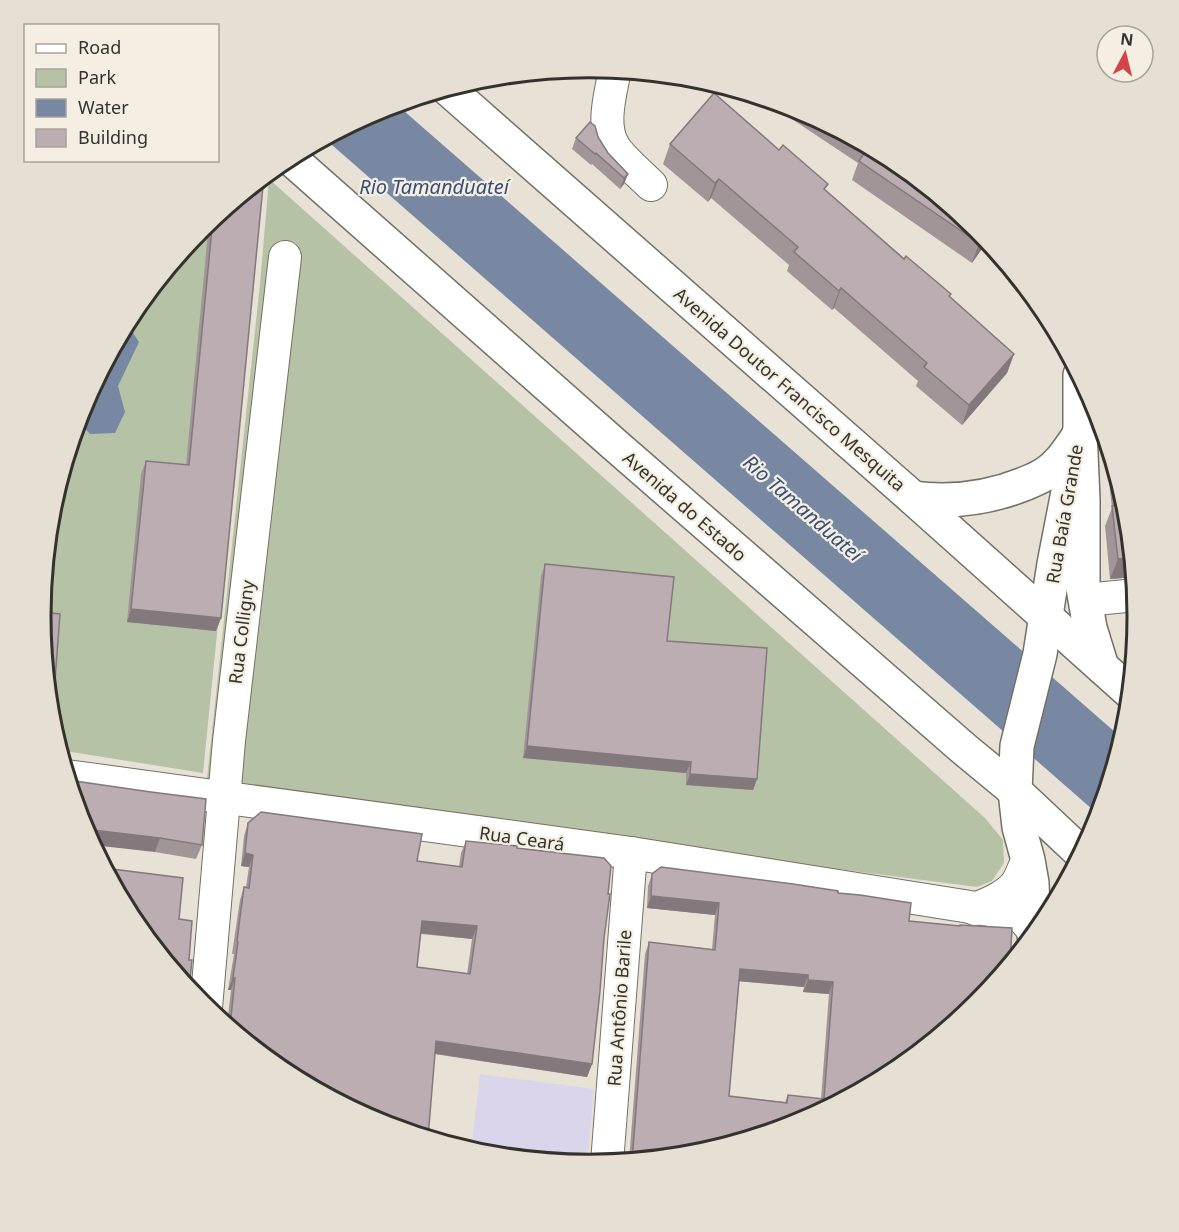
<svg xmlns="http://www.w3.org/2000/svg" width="1179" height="1232" viewBox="0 0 1179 1232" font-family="'Noto Sans',sans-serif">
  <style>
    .industrial { fill: #dad5eb }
    .green { fill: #b6c2a5 }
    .water { fill: #7888a2 }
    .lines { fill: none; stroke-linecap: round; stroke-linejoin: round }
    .minor-casing { stroke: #757065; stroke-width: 34 }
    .major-casing { stroke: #757065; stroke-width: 36 }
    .highway-casing { stroke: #757065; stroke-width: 36 }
    .minor { stroke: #fff; stroke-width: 32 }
    .major { stroke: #fff; stroke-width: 33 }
    .highway { stroke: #fff; stroke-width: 33 }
    .wall { fill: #a19598; fill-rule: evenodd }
    .shaded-wall { fill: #83797c }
    .building { fill: #bbadb1; stroke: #83797c; stroke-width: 1.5; fill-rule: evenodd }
    .labels { text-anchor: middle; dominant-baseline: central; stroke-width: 4.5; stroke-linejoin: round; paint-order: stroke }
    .street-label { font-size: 18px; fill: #34322d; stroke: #f5efe3 }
    .water-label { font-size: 20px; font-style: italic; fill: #384e77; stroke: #f5efe3 }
    .rim { fill: none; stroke: #34322d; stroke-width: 3 }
  </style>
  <rect width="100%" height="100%" fill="#e8e2d6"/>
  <path class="industrial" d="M480,1074L594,1089L587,1165L482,1154L471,1151Z"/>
  <g class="green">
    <path d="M263,177L203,773L59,750L51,723L41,616L51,509L82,406L133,311L202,228Z"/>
    <path d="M269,179L985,818L1003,840L1004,863L992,881L977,887L627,842L207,778L260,284Z"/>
  </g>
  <g class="water">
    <path d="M396,104L1123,739L1100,816L324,138L380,109Z"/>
    <path d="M124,328L133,333L139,342L118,386L125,412L115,433L90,434L78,421L82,406Z"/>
  </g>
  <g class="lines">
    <defs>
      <g id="minor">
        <path d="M615,69C611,93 600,126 615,148C623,160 640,174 651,185"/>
        <path d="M1085,600L1136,595"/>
        <path d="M67,776L631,853L1014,914L1021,916L1034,931"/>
        <path d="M975,909C990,903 1007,896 1017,883C1021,876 1024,867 1028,860"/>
        <path d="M206,1008L229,741L285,257"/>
        <path d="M607,1163L631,853"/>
      </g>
      <path id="major" d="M1034,935L1032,883L1028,860L1019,827L1015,791L1017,746L1040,654L1054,564L1080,430V375"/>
      <g id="highway">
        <path d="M447,88L913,498L1131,693"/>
        <path d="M289,157L615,445L963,748L1015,791L1082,854"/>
        <path d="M1080,430L1083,500V588L1090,628L1102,667"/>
        <path d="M913,498C951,503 989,498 1024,484C1031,481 1039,478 1045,474C1060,465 1069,449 1079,435"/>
      </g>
    </defs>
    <use href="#minor" class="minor-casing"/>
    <use href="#major" class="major-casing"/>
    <use href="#highway" class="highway-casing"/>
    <use href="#minor" class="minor"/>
    <use href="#major" class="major"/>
    <use href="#highway" class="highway"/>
  </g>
  <g class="wall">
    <path d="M757,96L800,109L895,160L988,240L972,263L852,180L858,163Z"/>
    <path d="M598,137L608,153L628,174L624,184L620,189L592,164L591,165L572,149L576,138Z"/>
    <path d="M670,144L826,190L1014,354L1007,373L962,425L916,386L918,381L834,308L832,310L787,271L789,265L711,198L708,202L663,164Z"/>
    <path d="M264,176L221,618L216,631L127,622L141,474L146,461L186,465L209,221Z"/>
    <path d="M1111,453L1128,509L1135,577L1110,579L1105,526L1112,508L1107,465Z"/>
    <path d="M545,564L667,641L757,779L753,790L686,785V773L523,758L541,576Z"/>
    <path d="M248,823L417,861L459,867L461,853L466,841L517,848L608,894L592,1064L587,1077L434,1054L284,1072L227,1025L231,990H228L234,954H232L240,900L244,887H246L249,867L241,866L244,836ZM421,934L472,939L467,974L417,967Z"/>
    <path d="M82,826L202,845L196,859L155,852Z"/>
    <path d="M652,874L838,893L894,1073L696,1155L629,1161L645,954L649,942L712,949L715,915L647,908L648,886ZM739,981L804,987L803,992L829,994L821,1099L788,1095L785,1102L729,1096Z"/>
  </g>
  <g class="shaded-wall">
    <path d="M628,174L624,184L620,189L624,178Z"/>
    <path d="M719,179L711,198L708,202L715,183Z"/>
    <path d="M984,236L988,240L972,263L979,243Z"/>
    <path d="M841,288L834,308L832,310L839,291Z"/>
    <path d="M1014,354L1007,373L962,425L969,405Z"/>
    <path d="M1133,557L1135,577L1110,579L1118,559Z"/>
    <path d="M131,609L221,618L216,631L127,622Z"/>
    <path d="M527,746L691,762L686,773L523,758Z"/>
    <path d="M690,774L757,779L753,790L686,785Z"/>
    <path d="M84,829L160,838L155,852L92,845Z"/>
    <path d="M245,853L253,855L249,867L241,866Z"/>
    <path d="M651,896L719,903L715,915L647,908Z"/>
    <path d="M422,921L477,926L472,939L418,933Z"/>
    <path d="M740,969L808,975L804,987L736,981Z"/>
    <path d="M233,978H235L231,990H228Z"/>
    <path d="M808,980L833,982L829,994L803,992Z"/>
    <path d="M436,1041L592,1064L587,1077L431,1053Z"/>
  </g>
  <g class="building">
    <path d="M714,93L779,150L783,145L828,184L824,189L904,259L906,256L951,294L949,296L1014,354L969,405L924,367L927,363L841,288L839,291L794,252L798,247L719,179L715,183L670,144Z"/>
    <path d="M590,122L595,126L598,137L608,153L628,174L624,178L596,153L595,154L576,138Z"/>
    <path d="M865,144L895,160L978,228L984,236L979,243L859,161L869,146Z"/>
    <path d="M264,176L221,618L131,609L146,461L189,465L213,218Z"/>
    <path d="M1118,475L1128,509L1133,557L1118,559L1112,506L1121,505Z"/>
    <path d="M545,564L674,577L667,641L767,648L757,779L690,774L691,762L527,746Z"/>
    <path d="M41,612L60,614L52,720H51L40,616Z"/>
    <path d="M68,780L151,792L206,799L202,845L160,838L84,829Z"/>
    <path d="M261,812L422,834L417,861L462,867L466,841L517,846V848L604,858L611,866L608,894H610L604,938L600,991L592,1064L436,1041L428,1138L379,1123L284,1072L230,1027L235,978H233L238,942L237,941L244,887L249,888L253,855L245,853L248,823ZM422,921L477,926L470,974L417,967Z"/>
    <path d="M661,867L793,884L838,891V893L860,895L911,903L909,921L960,926V925L1012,928L1010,965L977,1004L894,1073L799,1123L696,1155L632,1161L649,942L715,950L719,903L651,896L652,874ZM740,969L808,975V980L833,982L824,1099L788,1095L787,1103L729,1096Z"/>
    <path d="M112,869L183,878L179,919L192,921L189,960H192L189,989L133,921L111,880Z"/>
  </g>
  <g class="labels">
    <g class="street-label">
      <text transform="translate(790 389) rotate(41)">Avenida Doutor Francisco Mesquita</text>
      <text transform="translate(685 506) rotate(41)">Avenida do Estado</text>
      <text transform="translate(1064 514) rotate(-80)">Rua Baía Grande</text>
      <text transform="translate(241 632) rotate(-83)">Rua Colligny</text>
      <text transform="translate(522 838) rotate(8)">Rua Ceará</text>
      <text transform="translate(619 1008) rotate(-86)">Rua Antônio Barile</text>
    </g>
    <g class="water-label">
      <text x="434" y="186">Rio Tamanduateí</text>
      <text transform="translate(803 508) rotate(41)">Rio Tamanduateí</text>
    </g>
  </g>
  <path d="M0 0H1179V1232H0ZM51 616a538 538 0 1 1 1076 0a538 538 0 1 1-1076 0Z" fill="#e6e0d4" fill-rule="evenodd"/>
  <path class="rim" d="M51 616a538 538 0 1 1 1076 0a538 538 0 1 1-1076 0Z"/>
  <rect x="24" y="24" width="195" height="138" fill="#f5efe3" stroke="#a8a39a" stroke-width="1.5"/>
  <rect x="36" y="44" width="30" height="9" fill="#ffffff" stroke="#a8a39a" stroke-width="1.5"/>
  <text x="78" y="54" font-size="18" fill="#34322d">Road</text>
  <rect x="36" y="69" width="30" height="18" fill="#b6c2a5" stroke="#a8a39a" stroke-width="1.5"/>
  <text x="78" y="84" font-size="18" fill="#34322d">Park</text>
  <rect x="36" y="99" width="30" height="18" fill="#7888a2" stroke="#a8a39a" stroke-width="1.5"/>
  <text x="78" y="114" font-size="18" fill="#34322d">Water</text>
  <rect x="36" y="129" width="30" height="18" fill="#bbadb1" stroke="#a8a39a" stroke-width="1.5"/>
  <text x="78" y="144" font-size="18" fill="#34322d">Building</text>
  <g transform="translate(1125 54) rotate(7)"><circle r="28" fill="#f5efe3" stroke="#a8a39a" stroke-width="1.5"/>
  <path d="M0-4.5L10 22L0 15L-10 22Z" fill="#d34347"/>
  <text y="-9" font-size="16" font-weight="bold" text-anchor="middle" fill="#34322d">N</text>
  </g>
</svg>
